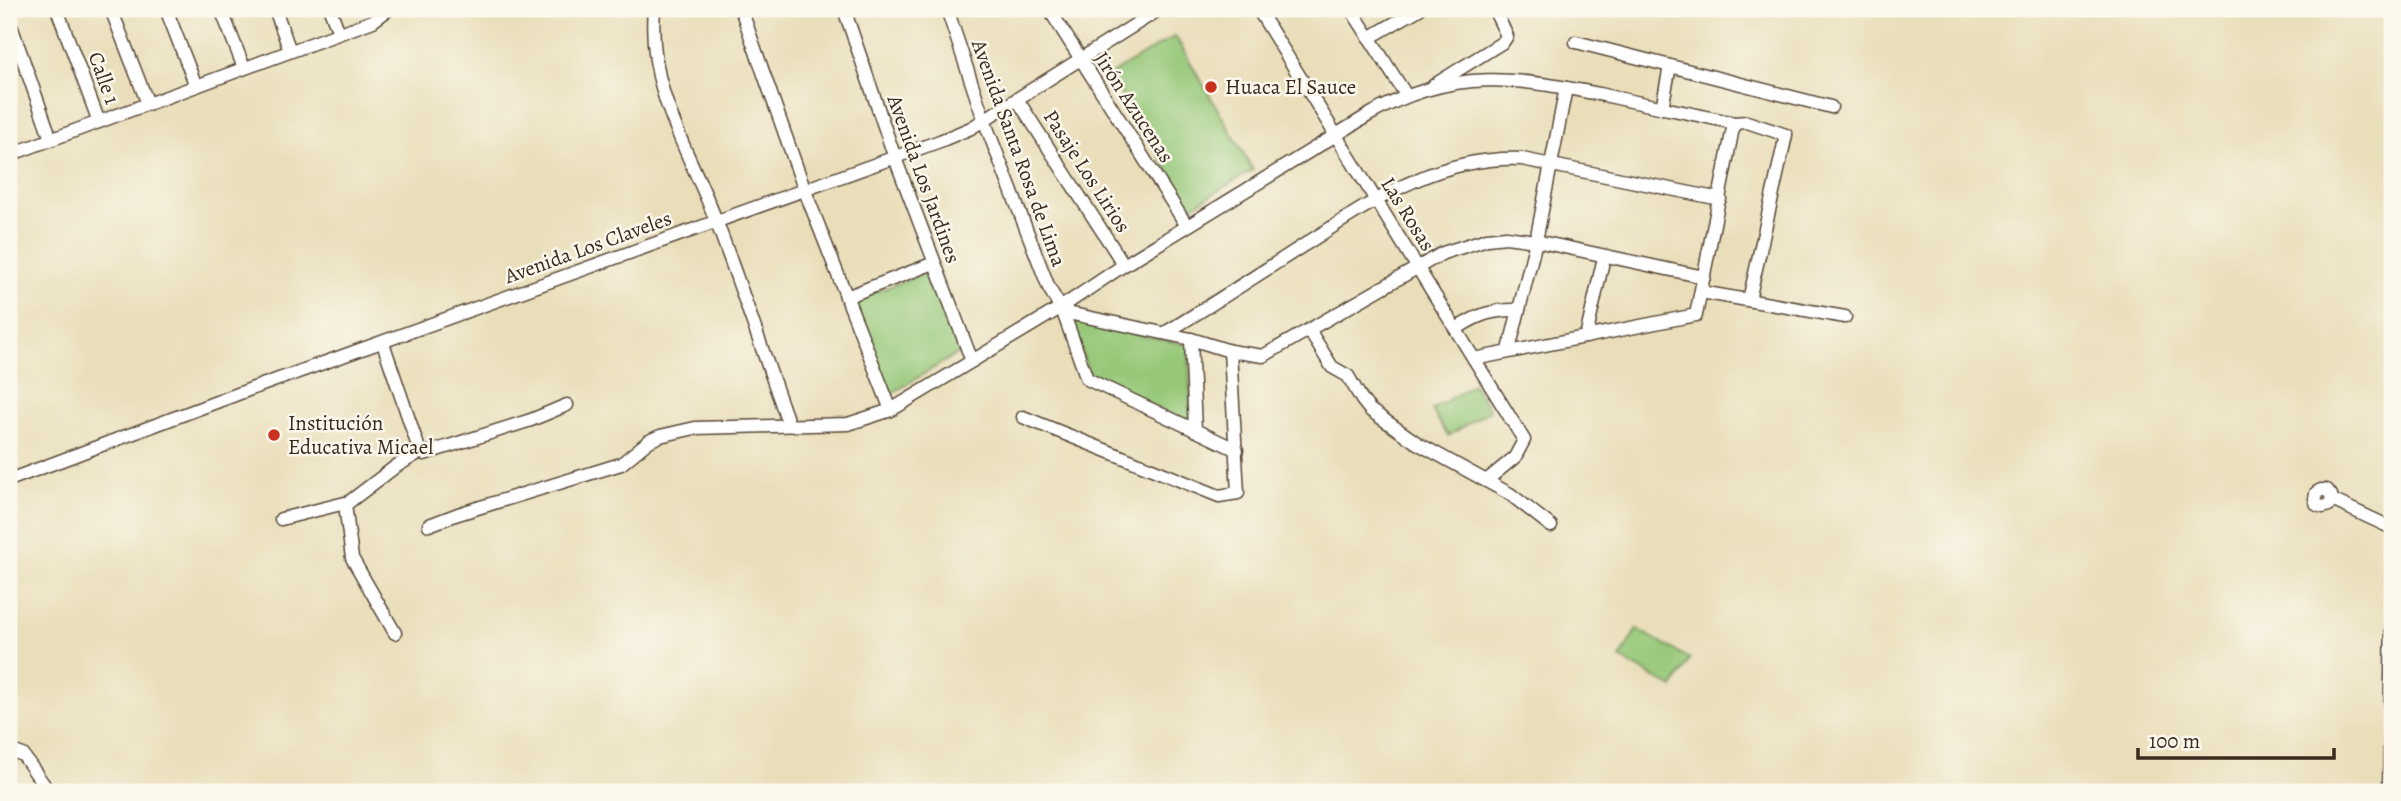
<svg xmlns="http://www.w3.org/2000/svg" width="2401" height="801" viewBox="0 0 2401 801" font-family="Alegreya,serif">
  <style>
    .green { fill: #96c878; stroke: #68794b; stroke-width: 2 }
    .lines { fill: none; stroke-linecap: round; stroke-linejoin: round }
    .minor-casing { stroke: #554535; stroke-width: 15 }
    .minor { stroke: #fff; stroke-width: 12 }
    .poi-dot { fill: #c8321e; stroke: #fbf7ec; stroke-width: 2.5 }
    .labels { text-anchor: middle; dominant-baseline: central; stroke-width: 5; stroke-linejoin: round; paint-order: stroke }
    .street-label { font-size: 21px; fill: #3b2a1e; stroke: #fbf7ec }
    .poi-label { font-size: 21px; fill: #3b2a1e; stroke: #fbf7ec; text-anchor: start }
  </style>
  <rect width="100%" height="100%" fill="#fbf7ec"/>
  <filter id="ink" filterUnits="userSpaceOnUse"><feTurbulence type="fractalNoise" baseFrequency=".0143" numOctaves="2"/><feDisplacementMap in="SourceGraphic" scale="14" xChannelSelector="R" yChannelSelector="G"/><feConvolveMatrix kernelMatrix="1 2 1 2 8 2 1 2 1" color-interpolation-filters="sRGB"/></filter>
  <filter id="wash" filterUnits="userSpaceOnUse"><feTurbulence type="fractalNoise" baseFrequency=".00686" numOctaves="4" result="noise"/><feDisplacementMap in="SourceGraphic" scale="28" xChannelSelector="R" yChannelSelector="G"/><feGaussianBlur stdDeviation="1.57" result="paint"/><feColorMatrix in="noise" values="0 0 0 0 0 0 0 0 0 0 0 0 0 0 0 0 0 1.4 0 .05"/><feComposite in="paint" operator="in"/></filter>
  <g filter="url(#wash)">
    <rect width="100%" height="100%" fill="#e9deb9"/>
    <g class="green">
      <path d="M1175,36L1253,170L1191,207L1109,75Z"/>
      <path d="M931,271L960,352L887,396L853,300Z"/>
      <path d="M1073,321L1189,345L1191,425L1090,376L1071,324Z"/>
      <path d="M1473,384L1490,410L1448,436L1432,410Z"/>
      <path d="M1637,629L1690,659L1673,688L1620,658Z"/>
    </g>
  </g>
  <g filter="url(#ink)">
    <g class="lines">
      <defs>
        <g id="minor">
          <path d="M57,9L99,122"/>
          <path d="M111,9L148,104"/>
          <path d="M166,9L196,86"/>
          <path d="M221,9L244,68"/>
          <path d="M275,9L290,51"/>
          <path d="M330,9L339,33"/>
          <path d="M654,9C647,90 689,150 717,223C742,290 765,358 789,425"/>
          <path d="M741,9L805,191L891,410"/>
          <path d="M844,9L895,158L972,361"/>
          <path d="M947,9L984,120L1049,288L1063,312L1191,339L1230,351L1263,356L1443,253L1487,239L1506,237L1536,241L1704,277"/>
          <path d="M1049,9L1187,226"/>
          <path d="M1258,9L1524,440L1515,457L1486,481"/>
          <path d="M1351,9L1406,95"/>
          <path d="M9,20L51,139"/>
          <path d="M1369,38L1419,9"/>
          <path d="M1576,42L1831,107"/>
          <path d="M1434,85L1503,42L1507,36L1494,9"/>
          <path d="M1017,99L1124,265"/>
          <path d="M1662,108L1670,66"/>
          <path d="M9,155L373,21L389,9"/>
          <path d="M1701,292L1845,317"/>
          <path d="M846,297L934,263"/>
          <path d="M1063,312L1087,379L1237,450"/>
          <path d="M1456,329C1477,315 1493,309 1519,310"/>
          <path d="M1309,330L1332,367L1348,376L1362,400L1370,410L1417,443L1510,494L1551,526"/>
          <path d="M1165,333C1211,305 1256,276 1301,247C1372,202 1434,156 1522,159L1720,199"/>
          <path d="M1586,337L1604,257"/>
          <path d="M1191,339L1195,430"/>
          <path d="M383,343L420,452L424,454L531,420L567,405"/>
          <path d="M1509,350L1536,241L1566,88"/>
          <path d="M1474,359L1696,315L1734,123"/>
          <path d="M1023,417L1219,496L1238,493L1230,351"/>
          <path d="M9,480L251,389L940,141L971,128L1160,9"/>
          <path d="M2332,500L2329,505L2323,507L2317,505L2315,499L2316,493L2321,490H2327L2331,495L2332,500L2392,528"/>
          <path d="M345,504L352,558L395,633"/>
          <path d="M281,519L349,502L395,467L420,452"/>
          <path d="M429,525L458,514L621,464L649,441L660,436L695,428L848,424L891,410L1060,308L1124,265L1367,116C1454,65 1520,78 1613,97C1653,106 1694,114 1734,123L1747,122L1786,135L1749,300"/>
          <path d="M9,750L23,755L49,792"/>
          <path d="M2389,792L2392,617"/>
        </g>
      </defs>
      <use href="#minor" class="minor-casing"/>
      <use href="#minor" class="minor"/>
    </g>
  </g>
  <g class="poi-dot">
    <circle cx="1211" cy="87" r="7"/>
    <circle cx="274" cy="435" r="7"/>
  </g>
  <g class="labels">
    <g class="street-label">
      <text transform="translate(104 78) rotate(70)">Calle 1</text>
      <text transform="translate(1134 107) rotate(57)">Jirón Azucenas</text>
      <text transform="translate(1019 153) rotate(70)">Avenida Santa Rosa de Lima</text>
      <text transform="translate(1087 171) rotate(57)">Pasaje Los Lirios</text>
      <text transform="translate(924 179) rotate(70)">Avenida Los Jardines</text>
      <text transform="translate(1408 214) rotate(58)">Las Rosas</text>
      <text transform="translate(588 247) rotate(-20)">Avenida Los Claveles</text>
    </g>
    <g class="poi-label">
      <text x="1225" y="87">Huaca El Sauce</text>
      <text x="288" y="423">Institución<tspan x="288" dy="24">Educativa Micael</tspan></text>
    </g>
  </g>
  <rect width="2401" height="801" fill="none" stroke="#fbf7ec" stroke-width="35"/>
  <path d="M2138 748v10h196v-10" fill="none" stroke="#3b2a1e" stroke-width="3.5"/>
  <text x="2149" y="748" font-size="21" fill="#3b2a1e" stroke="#fbf7ec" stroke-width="5" paint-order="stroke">100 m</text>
</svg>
